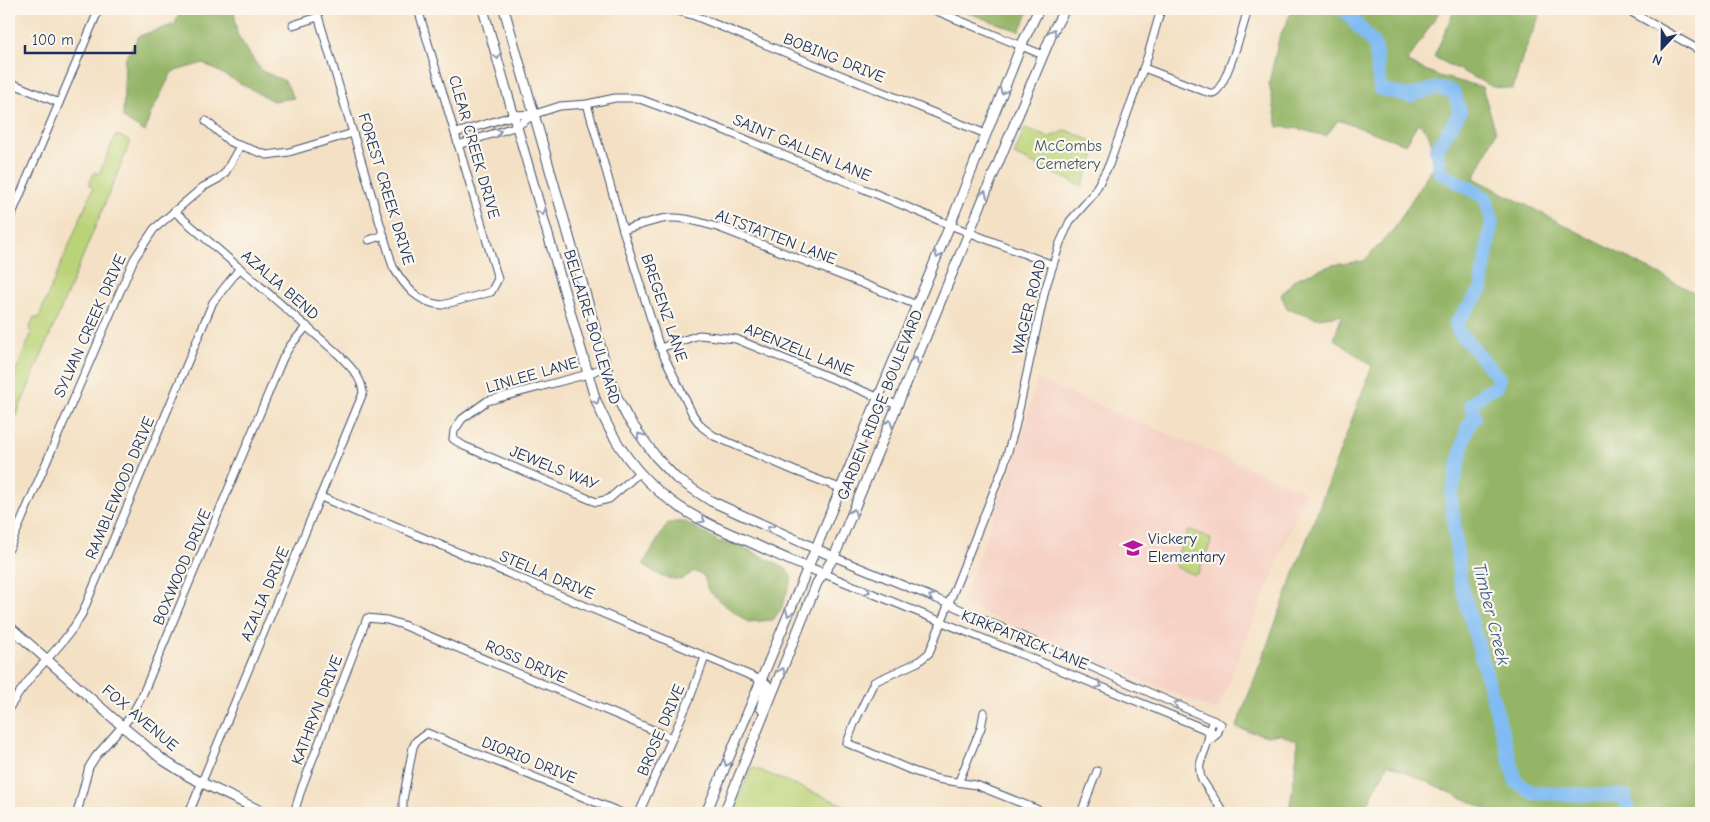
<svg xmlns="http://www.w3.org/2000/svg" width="1710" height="822" viewBox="0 0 1710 822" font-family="'Comic Neue',sans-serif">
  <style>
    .built { fill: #f6d1c5 }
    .green { fill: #bbd378; stroke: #6b816b }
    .forest { fill: #94b568; stroke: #587263 }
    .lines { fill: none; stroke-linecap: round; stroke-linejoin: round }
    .river { stroke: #80bcf3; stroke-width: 14 }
    .minor-casing { stroke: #3c4a6d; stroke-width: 9 }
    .major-casing { stroke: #3c4a6d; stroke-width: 11 }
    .minor { stroke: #fff; stroke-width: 7 }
    .major { stroke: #fff; stroke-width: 9 }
    .oneway { stroke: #8d97ae }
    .labels { text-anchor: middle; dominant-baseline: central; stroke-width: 4.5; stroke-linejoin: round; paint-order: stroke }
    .street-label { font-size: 16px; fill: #1b2f5e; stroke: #fbf7ec }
    .park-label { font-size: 16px; fill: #435864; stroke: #fbf7ec }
    .poi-label { font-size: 16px; fill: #1b2f5e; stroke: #fbf7ec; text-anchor: start }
    .water-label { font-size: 18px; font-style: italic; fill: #39598b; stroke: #fbf7ec }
  </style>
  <rect width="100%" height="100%" fill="#fbf7ec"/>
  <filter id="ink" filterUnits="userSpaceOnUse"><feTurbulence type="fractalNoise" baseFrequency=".02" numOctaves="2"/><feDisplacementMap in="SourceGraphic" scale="10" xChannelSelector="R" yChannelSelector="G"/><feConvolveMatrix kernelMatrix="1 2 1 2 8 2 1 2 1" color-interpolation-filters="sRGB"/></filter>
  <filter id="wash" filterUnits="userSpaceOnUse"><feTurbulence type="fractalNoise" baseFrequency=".0096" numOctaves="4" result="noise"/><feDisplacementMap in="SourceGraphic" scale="20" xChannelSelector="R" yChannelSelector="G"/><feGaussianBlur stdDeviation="1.12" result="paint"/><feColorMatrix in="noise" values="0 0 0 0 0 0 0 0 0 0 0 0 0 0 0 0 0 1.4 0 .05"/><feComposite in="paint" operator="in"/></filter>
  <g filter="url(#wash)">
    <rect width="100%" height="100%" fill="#f4e1c5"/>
    <path class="built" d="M1037,379L1306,492L1217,711L961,604L1017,454Z"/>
    <g class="green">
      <path d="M1025,128L1050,137L1066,130L1099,144L1082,186L1014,155Z"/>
      <path d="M116,135L131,141L9,433V388L32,332L29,330L34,317L38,319L93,188L89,185L94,172L99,174Z"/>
      <path d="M1191,530L1210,538L1211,542L1198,573L1194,575L1176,567L1174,563L1187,532Z"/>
      <path d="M752,767L863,813H757L753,811L751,813H732Z"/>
    </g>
    <g class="forest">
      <path d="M181,9H234L237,34L253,59L262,71L285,81L294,98L273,101L203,63L172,72L150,115L145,132L123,118L125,59L139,36L175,24Z"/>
      <path d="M957,9H1030L1019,31Z"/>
      <path d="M1293,9H1441L1407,62L1439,76L1482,87L1496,132L1474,178L1701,296V787L1692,813H1495L1388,764L1363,813H1289L1297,753V741L1279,734L1268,736L1236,728L1372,366L1334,339L1342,315L1317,318L1287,308L1281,295L1295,279L1332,265L1364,261L1394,229L1437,159L1428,133L1418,123L1405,144L1338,120L1326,136L1295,128L1278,127L1269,83L1279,38Z"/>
      <path d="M1455,9H1542L1522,58L1513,89L1493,87L1434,57Z"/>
      <path d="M684,521L719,542L731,543L745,548L787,569L792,578L781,609L773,620L748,622L723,604L708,590L704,576L694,571L681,580L662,577L643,564L668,523Z"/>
    </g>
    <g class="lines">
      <path class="river" d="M1343,9L1375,45L1380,89L1409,96L1437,88L1454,92L1460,112L1436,150L1440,172L1486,198L1492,221L1482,280V289L1456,323L1458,331L1499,378L1496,387L1485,392L1471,404L1475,417L1467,428L1451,496L1460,580L1516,782L1533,793L1625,796L1628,810L1627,813"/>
    </g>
  </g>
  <g filter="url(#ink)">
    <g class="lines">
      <defs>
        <g id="minor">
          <path d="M316,9L393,267C405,286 417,303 442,305L491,292L498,279L418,9"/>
          <path d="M671,9L695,16L986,134"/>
          <path d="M932,9L1043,55"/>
          <path d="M1626,9L1701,51"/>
          <path d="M293,25L318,17"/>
          <path d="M1144,68L1204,91C1208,92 1212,95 1215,92C1226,86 1244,24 1248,9"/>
          <path d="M9,82L59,103"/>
          <path d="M587,104L623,230L660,348L693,415L702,427L714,436L795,471L840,488"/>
          <path d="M206,121L230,142L267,155L289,152L353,133"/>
          <path d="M456,133L515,115L534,114"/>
          <path d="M458,145L517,126L535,114L560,106L587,104L615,98H637L726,131L950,225L1053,265"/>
          <path d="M9,195L18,199"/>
          <path d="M174,211L338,354C349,365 362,377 363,393L189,813"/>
          <path d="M9,221L99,9"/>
          <path d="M623,230C636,226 649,222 662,219C681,215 702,223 720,228L917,305"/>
          <path d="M369,240L384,235"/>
          <path d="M660,348L699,335L736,339L897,405"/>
          <path d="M606,366L588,374L487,401L462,419L454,431L453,439L464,446L596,502L609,499L640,472"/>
          <path d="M321,497L370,518L386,522L761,680"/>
          <path d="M9,549L134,259L154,229L203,187L218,179L225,173L240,146"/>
          <path d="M834,557L937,599L1221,724L1217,734L1207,743"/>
          <path d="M822,573L1217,734"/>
          <path d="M9,708C16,697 24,686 32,676C51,654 67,640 82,614L213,302L240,268"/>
          <path d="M1213,720C1209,728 1209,736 1207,744C1203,758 1196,766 1202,780L1224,813"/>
          <path d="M959,781L981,728L984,712"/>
          <path d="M77,813L89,767L96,756L131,716L142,696L283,358L290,346L307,326"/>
          <path d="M294,813L302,787L367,618L387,620L403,625L672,738"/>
          <path d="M403,813V800L413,747L416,741L427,733L622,813"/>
          <path d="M639,813L690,698L705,657"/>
          <path d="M1046,813L976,785L937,779L913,771L847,743L854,724L874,682L918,662L929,653L1003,468L1015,428L1045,290L1060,243L1070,221L1092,196L1109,165L1148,55L1161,9"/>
          <path d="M1081,813L1097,771"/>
        </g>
        <g id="major">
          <path d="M483,9L595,398C611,438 635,475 671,501C695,519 724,531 752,543C775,554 798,564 822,573"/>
          <path d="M504,9L606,366L616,395L627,417L656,457L676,478L711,501L834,557"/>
          <path d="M9,626L122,726L163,760L190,777L265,813"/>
          <path d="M761,708L767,685L761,680"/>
          <path d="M706,813L950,225L1021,46L1039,9"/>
          <path d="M724,813L817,583L834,557L1054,29L1065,9"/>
        </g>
      </defs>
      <use href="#minor" class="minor-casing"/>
      <use href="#major" class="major-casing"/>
      <use href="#minor" class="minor"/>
      <use href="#major" class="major"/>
    </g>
    <defs><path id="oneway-chevron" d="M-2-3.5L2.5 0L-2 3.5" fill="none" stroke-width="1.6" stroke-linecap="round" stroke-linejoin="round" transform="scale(1.25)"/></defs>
    <g class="oneway">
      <use href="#oneway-chevron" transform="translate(1053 32) rotate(-65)"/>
      <use href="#oneway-chevron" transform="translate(497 56) rotate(74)"/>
      <use href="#oneway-chevron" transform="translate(1003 91) rotate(112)"/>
      <use href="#oneway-chevron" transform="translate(498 132) rotate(-18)"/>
      <use href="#oneway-chevron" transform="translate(984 194) rotate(-67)"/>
      <use href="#oneway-chevron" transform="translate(542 212) rotate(74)"/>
      <use href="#oneway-chevron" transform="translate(938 255) rotate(113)"/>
      <use href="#oneway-chevron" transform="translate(915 360) rotate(-68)"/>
      <use href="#oneway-chevron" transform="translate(596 401) rotate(70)"/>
      <use href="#oneway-chevron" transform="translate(889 423) rotate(-68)"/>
      <use href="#oneway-chevron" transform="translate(640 436) rotate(-125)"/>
      <use href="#oneway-chevron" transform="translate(853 512) rotate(-68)"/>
      <use href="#oneway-chevron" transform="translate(702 520) rotate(29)"/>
      <use href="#oneway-chevron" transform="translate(770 529) rotate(-156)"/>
      <use href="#oneway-chevron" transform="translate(867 591) rotate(21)"/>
      <use href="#oneway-chevron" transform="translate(932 597) rotate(-157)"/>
      <use href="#oneway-chevron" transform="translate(789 613) rotate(112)"/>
      <use href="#oneway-chevron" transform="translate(782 671) rotate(-68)"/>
      <use href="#oneway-chevron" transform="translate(1099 685) rotate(22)"/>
      <use href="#oneway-chevron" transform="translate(1177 704) rotate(-156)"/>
      <use href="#oneway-chevron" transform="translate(727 763) rotate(112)"/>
    </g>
  </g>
  <defs>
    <symbol id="school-bare" viewBox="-9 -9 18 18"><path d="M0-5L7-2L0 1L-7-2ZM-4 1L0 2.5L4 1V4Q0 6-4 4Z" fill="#b5179e" stroke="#fbf7ec" stroke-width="2.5" paint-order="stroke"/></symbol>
  </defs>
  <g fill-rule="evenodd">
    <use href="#school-bare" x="1119" y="534" width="28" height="28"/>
  </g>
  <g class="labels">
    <g class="street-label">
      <text transform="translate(834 58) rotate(22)">BOBING DRIVE</text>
      <text transform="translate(474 147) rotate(74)">CLEAR CREEK DRIVE</text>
      <text transform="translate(802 148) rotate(23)">SAINT GALLEN LANE</text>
      <text transform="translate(386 189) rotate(73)">FOREST CREEK DRIVE</text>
      <text transform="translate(776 237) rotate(21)">ALTSTATTEN LANE</text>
      <text transform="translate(280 285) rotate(41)">AZALIA BEND</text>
      <text transform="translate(1029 307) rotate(-76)">WAGER ROAD</text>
      <text transform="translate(664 308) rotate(71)">BREGENZ LANE</text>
      <text transform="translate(90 326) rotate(-66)">SYLVAN CREEK DRIVE</text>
      <text transform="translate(592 327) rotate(73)">BELLAIRE BOULEVARD</text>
      <text transform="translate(799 350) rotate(22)">APENZELL LANE</text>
      <text transform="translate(532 375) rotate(-16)">LINLEE LANE</text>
      <text transform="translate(880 405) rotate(-68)">GARDEN RIDGE BOULEVARD</text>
      <text transform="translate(554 468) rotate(22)">JEWELS WAY</text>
      <text transform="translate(120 488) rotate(-67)">RAMBLEWOOD DRIVE</text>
      <text transform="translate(182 567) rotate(-67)">BOXWOOD DRIVE</text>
      <text transform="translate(547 575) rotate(23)">STELLA DRIVE</text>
      <text transform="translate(265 594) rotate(-67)">AZALIA DRIVE</text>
      <text transform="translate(1025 640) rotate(22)">KIRKPATRICK LANE</text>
      <text transform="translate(526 662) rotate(23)">ROSS DRIVE</text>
      <text transform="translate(317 710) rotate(-69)">KATHRYN DRIVE</text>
      <text transform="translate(140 718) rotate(40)">FOX AVENUE</text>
      <text transform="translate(661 730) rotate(-67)">BROSE DRIVE</text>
      <text transform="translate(529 760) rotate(22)">DIORIO DRIVE</text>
    </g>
    <g class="park-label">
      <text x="1068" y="146">McCombs<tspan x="1068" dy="18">Cemetery</tspan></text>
    </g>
    <g class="poi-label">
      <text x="1148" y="539">Vickery<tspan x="1148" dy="18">Elementary</tspan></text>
    </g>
    <g class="water-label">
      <text transform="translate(1491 614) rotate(76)">Timber Creek</text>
    </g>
  </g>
  <rect width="1710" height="822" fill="none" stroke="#fbf7ec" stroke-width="30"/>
  <g transform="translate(1662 48) rotate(202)" stroke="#fbf7ec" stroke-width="4" paint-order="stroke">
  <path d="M0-4L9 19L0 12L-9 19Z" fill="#1b2f5e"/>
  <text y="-8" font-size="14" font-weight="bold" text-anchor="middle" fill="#1b2f5e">N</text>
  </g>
  <path d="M25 45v8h110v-8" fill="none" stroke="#1b2f5e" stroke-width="2.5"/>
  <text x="32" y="45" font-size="15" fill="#1b2f5e" stroke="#fbf7ec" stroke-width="4" paint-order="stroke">100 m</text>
</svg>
